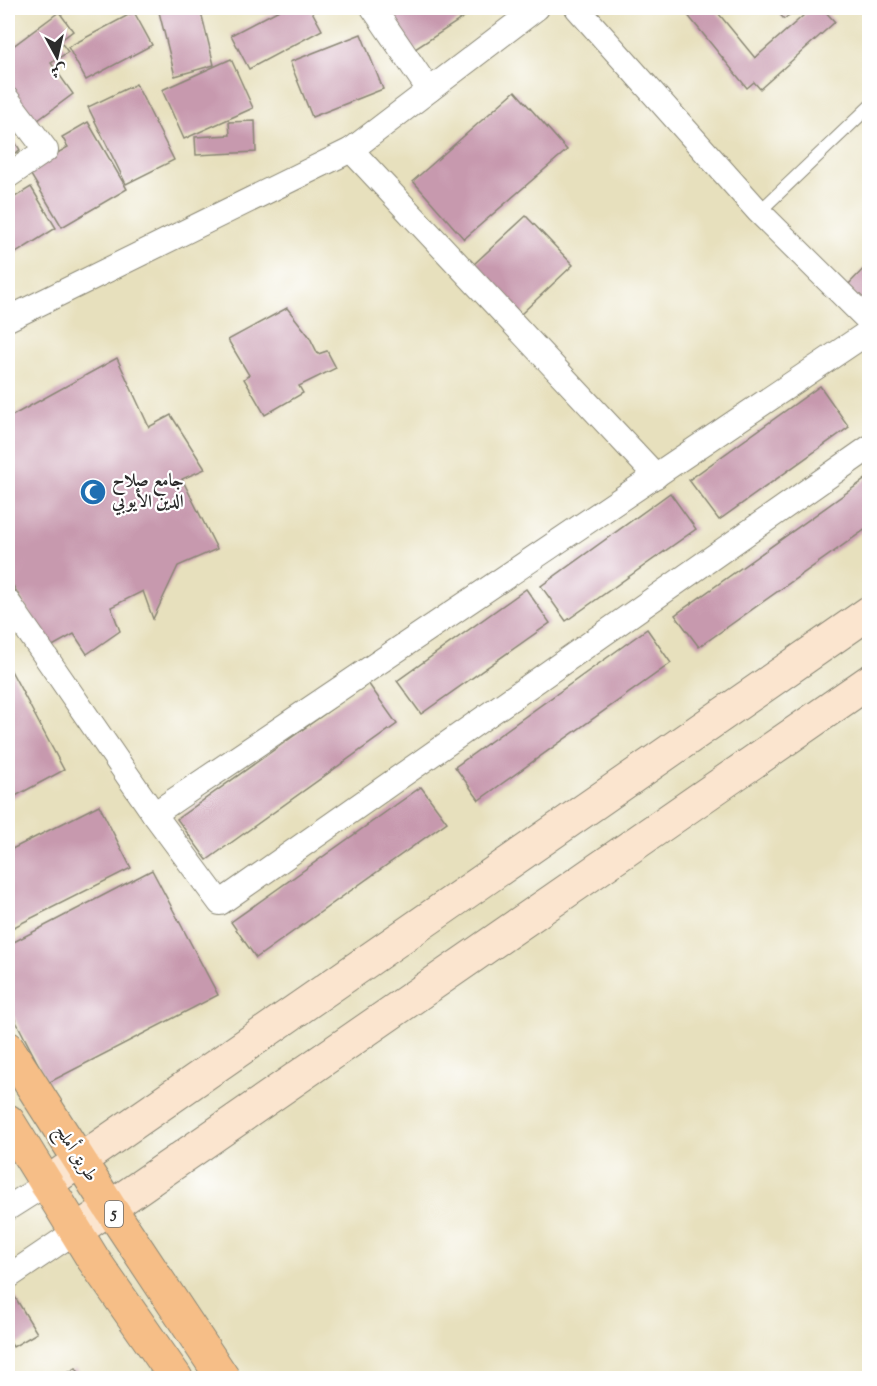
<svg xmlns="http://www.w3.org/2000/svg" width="877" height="1386" viewBox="0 0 877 1386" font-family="'Sorts Mill Goudy',Amiri,serif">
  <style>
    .building { fill: #c799ae }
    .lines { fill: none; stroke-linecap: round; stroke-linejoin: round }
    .lane-casing { stroke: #898674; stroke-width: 14 }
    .street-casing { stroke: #898674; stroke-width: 26 }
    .secondary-casing { stroke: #898674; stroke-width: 35 }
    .highway-casing { stroke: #898674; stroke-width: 35 }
    .lane { stroke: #fff; stroke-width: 12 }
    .street { stroke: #fff; stroke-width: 24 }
    .secondary { stroke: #fbe5cf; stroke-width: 33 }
    .highway { stroke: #f6be87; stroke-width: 33 }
    .labels { text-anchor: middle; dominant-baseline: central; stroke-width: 4.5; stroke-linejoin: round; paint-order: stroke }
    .shield { fill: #fff; stroke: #6b6b6b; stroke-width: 1.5 }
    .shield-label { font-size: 16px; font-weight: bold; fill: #2b2b2b }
    .poi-label { font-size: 18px; font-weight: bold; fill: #2b2b2b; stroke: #fff; text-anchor: start }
    .street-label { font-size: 18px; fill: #2b2b2b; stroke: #fff }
  </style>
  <rect width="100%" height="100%" fill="#fff"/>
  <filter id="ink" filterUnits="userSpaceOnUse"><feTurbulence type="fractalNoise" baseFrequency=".0167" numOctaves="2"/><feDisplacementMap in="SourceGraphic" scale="12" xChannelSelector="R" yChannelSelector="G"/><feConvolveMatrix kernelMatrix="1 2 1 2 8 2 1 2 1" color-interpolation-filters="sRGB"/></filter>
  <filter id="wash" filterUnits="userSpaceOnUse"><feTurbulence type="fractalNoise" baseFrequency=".008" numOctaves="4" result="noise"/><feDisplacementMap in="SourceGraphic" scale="24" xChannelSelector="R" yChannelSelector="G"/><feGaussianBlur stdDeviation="1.35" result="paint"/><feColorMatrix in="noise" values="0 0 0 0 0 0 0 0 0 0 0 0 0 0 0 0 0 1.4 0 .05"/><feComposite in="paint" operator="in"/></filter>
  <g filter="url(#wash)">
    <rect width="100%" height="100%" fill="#e7e0bd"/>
    <g id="blocks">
      <g class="building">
        <path d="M158,8H200L214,65L175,76Z"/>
        <path d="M283,8H310L322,30L249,69L231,35Z"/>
        <path d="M375,8H473L475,10L406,55Z"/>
        <path d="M682,8H714L755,58L812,8H822L835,22L760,89L754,82L747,88Z"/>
        <path d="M774,8H798L784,19Z"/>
        <path d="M59,12L73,31L60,41L68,52L51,63L73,94L34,123L8,87V50Z"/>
        <path d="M134,12L152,45L86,80L68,47Z"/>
        <path d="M361,34L383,89L312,117L290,62Z"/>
        <path d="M231,59L253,108L184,139L162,90Z"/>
        <path d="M136,84L174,160L126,184L88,107Z"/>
        <path d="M515,91L567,150L464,239L413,181Z"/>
        <path d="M255,121L256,152L196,155L195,137L230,135L229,122Z"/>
        <path d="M88,122L127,189L62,227L28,170L68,147L62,137Z"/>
        <path d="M8,130L20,150L8,157Z"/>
        <path d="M31,187L56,228L8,258V201Z"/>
        <path d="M526,216L573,265L520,315L473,265Z"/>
        <path d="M870,262V309L846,287Z"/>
        <path d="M287,308L309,336L318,354L327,351L336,368L299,386L303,393L265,415L244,379L249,375L228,340Z"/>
        <path d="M117,358L149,427L171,415L205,469L182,479L217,549L178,566L153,619L143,591L111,607L120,631L87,654L74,634L49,648L8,577V418Z"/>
        <path d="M820,386L849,427L719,520L689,480Z"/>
        <path d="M870,476V526L699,647L675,615Z"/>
        <path d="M670,493L696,529L566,621L541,586Z"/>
        <path d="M526,589L550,623L421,714L397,681Z"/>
        <path d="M647,629L671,663L479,800L455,767Z"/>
        <path d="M8,665L64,770L8,800Z"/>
        <path d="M368,683L397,724L207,860L177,819Z"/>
        <path d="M421,787L447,822L256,958L231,922Z"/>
        <path d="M99,805L131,868L8,930V851Z"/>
        <path d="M152,870L218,995L48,1083L8,1006V945Z"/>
        <path d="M10,1289L37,1333L13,1347L8,1339V1290Z"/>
        <path d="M76,1368L82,1378H59Z"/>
      </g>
    </g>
  </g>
  <g filter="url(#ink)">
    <use href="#blocks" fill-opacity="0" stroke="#898674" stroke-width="1.5"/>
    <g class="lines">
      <defs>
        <path id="lane" d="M759,212L870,106"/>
        <g id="street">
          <path d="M373,8L429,90"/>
          <path d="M577,8L759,212L870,322"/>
          <path d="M8,100L46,150L8,176"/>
          <path d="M351,150L656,476"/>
          <path d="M8,319L351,150L537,8"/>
          <path d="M8,602L154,814L220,903L870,447"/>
          <path d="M154,814L870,331"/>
          <path d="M8,1208L46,1184"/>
          <path d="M8,1277L76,1231"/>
        </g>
        <g id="secondary">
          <path d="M46,1184L870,612"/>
          <path d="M76,1231L870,681"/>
        </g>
        <g id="highway">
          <path d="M8,1048L110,1208L223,1378"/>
          <path d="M8,1121L93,1259L176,1378"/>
        </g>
      </defs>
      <use href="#lane" class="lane-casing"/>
      <use href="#street" class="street-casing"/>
      <use href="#secondary" class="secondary-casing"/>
      <use href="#highway" class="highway-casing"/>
      <use href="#lane" class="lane"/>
      <use href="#street" class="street"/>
      <use href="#secondary" class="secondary"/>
      <use href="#highway" class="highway"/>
    </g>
  </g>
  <defs>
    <symbol id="mosque-disc" viewBox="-11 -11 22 22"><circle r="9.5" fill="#1f6fb2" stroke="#fff"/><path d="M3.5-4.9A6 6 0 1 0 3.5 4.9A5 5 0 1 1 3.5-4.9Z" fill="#fff"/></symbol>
  </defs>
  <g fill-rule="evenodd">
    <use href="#mosque-disc" x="78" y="477" width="30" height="30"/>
  </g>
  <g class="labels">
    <rect class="shield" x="105" y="1201" width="18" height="26" rx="4.5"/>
    <g class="shield-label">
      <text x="114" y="1214">5</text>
    </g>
    <g class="poi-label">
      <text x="112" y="482">جامع صلاح<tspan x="112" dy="21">الدين الأيوبي</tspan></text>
    </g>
    <g class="street-label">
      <text transform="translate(75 1154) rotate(57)">طريق أملج</text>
    </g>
  </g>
  <rect width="877" height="1386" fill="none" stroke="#fff" stroke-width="30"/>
  <g transform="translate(57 57) rotate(172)" stroke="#ffffff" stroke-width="4.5" paint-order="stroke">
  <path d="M0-4.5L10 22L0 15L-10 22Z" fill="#2b2b2b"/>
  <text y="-9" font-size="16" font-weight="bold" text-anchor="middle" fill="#2b2b2b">ش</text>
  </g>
</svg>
